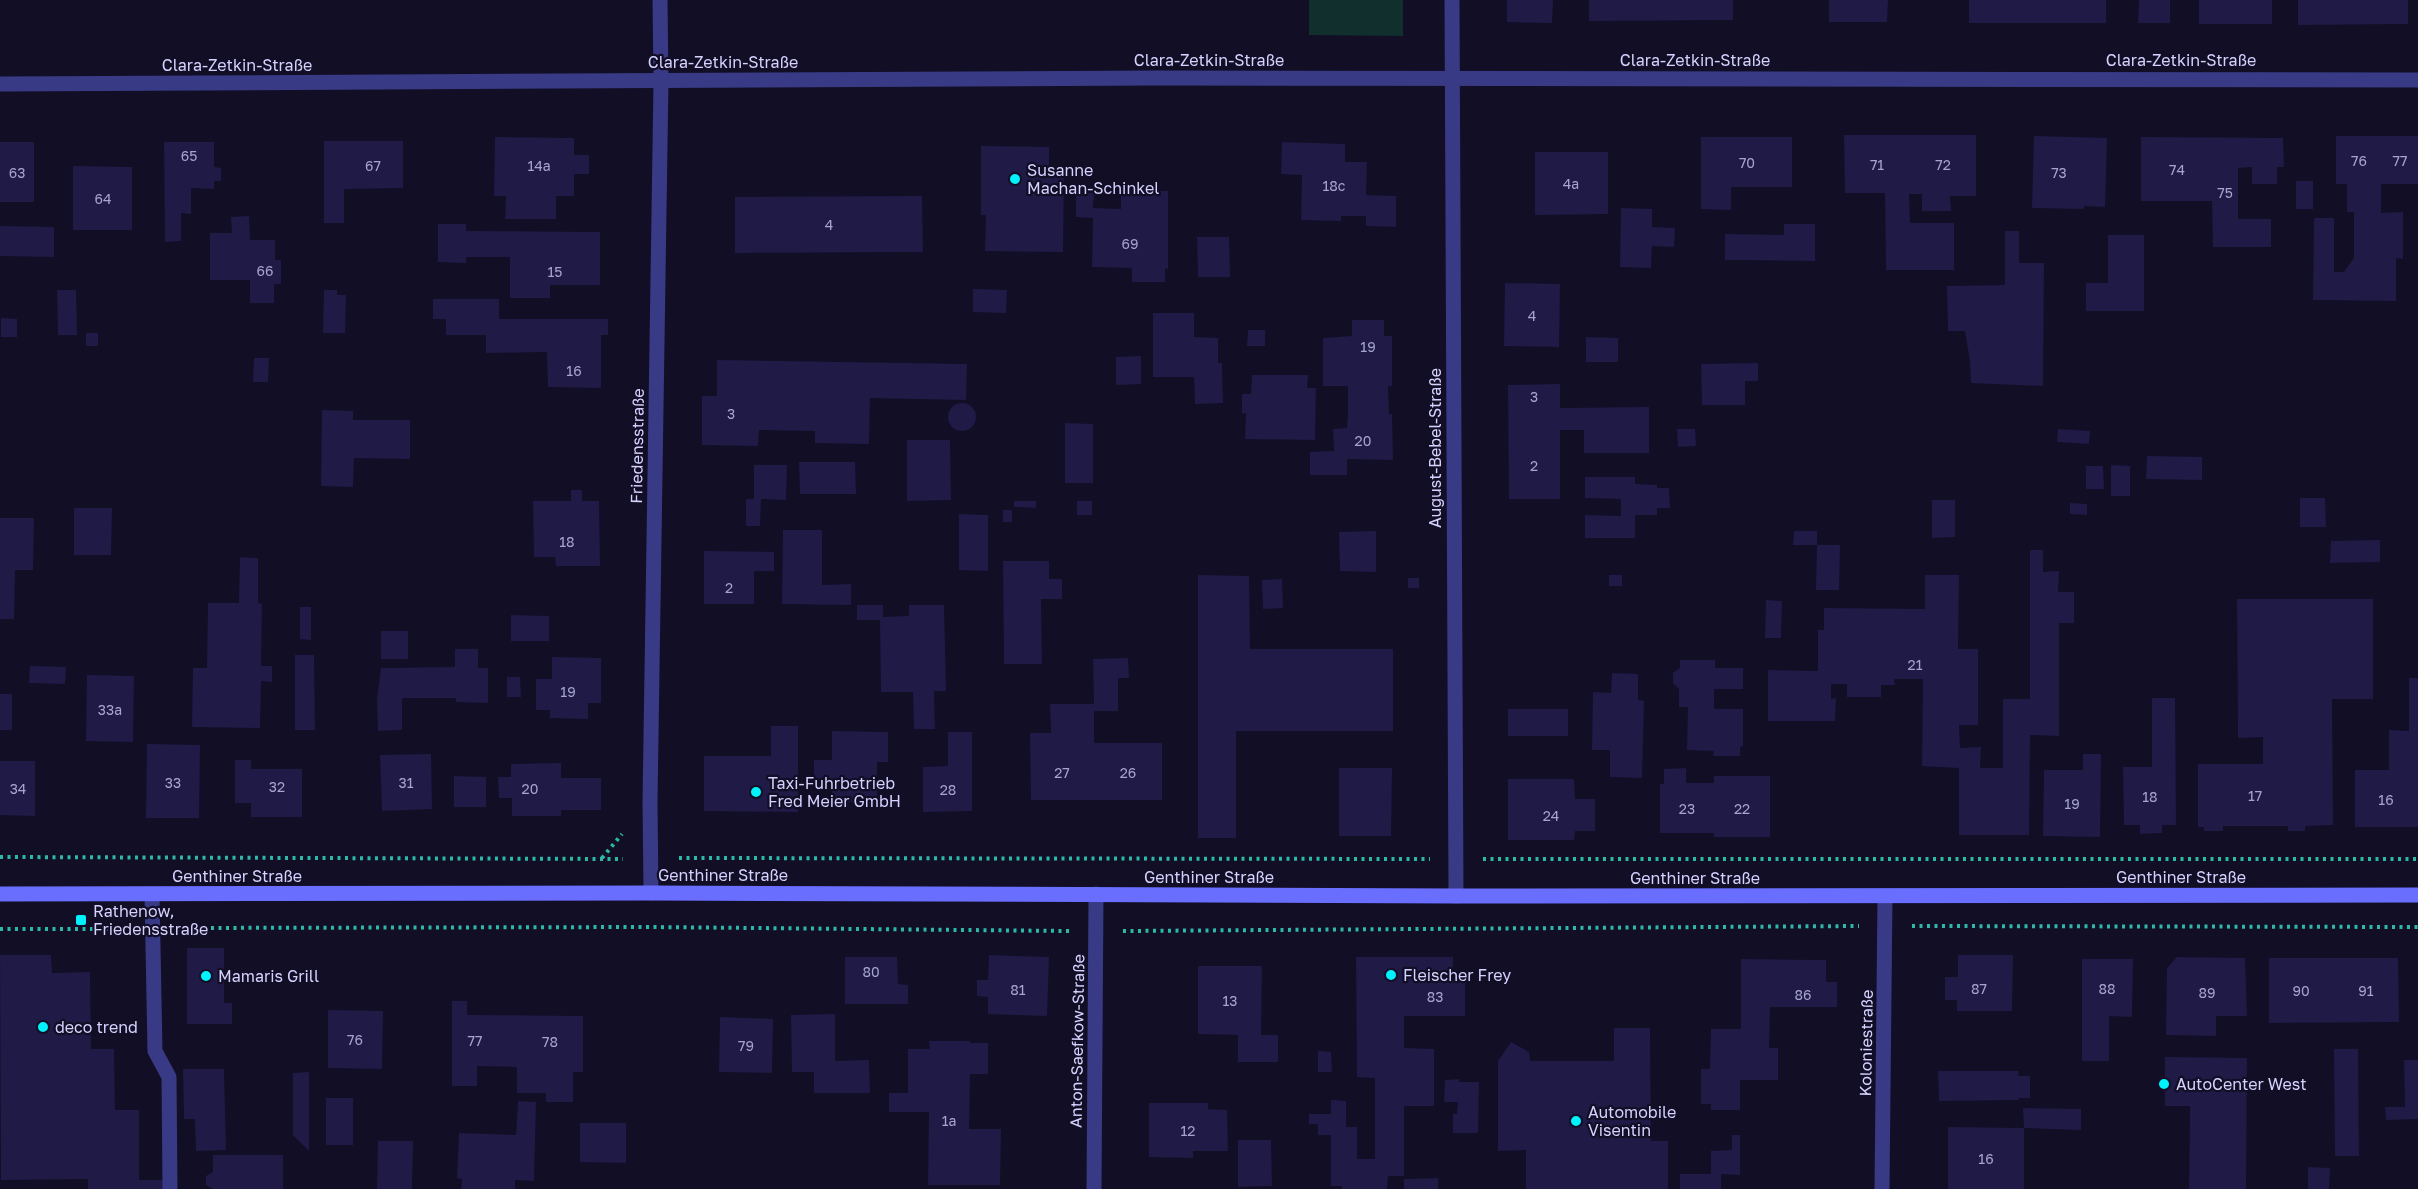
<svg xmlns="http://www.w3.org/2000/svg" width="2418" height="1189" viewBox="0 0 2418 1189" font-family="'Golos Text',sans-serif">
  <style>
    .green { fill: #112f2c }
    .building { fill: #201a46 }
    .lines { fill: none; stroke-linecap: round; stroke-linejoin: round }
    .path { stroke: #2db8a8; stroke-width: 4; stroke-dasharray: 3 4.5; stroke-linecap: butt }
    .service { stroke: #383a85; stroke-width: 15 }
    .minor { stroke: #383a85; stroke-width: 15 }
    .secondary { stroke: #696eff; stroke-width: 15 }
    .poi-dot { fill: #00f2fd; stroke: #110e25; stroke-width: 2 }
    .labels { text-anchor: middle; dominant-baseline: central; stroke-width: 4.5; stroke-linejoin: round; paint-order: stroke }
    .number-label { font-size: 14px; fill: #a8a4d1 }
    .street-label { font-size: 16px; fill: #d5d2ff; stroke: #110e25 }
    .poi-label { font-size: 16px; fill: #d5d2ff; stroke: #110e25; text-anchor: start }
  </style>
  <rect width="100%" height="100%" fill="#110e25"/>
  <path class="green" d="M1309,0H1403V36L1309,35Z"/>
  <g class="building">
    <path d="M1507,0H1553L1552,23L1507,22Z"/>
    <path d="M1589,0H1733V20L1589,21Z"/>
    <path d="M1829,0H1888L1887,22H1829Z"/>
    <rect x="1969" y="0" width="137" height="23"/>
    <path d="M2139,0H2170V23H2138Z"/>
    <rect x="2199" y="0" width="73" height="24"/>
    <path d="M2298,0H2408V24L2298,25Z"/>
    <path d="M1844,135H1976V196H1950L1951,211H1922V194H1909L1910,223H1954V270H1886L1885,193H1845Z"/>
    <path d="M2034,136L2107,138L2105,207L2084,206V209L2032,208Z"/>
    <path d="M2336,136H2418V184H2381V213L2403,212V259L2396,258V301L2313,300L2314,218H2334V272H2344L2354,258V212H2347V184H2336Z"/>
    <path d="M495,137L574,138V155H589V174H574V196H556V219H505L506,196H494Z"/>
    <path d="M1701,137H1792V187H1731V210L1701,209Z"/>
    <path d="M2141,137L2283,138L2284,167H2277V184H2252V167L2238,168V219H2271V247H2213L2212,201H2141Z"/>
    <path d="M324,141H403V188L344,189V223H324Z"/>
    <rect x="0" y="142" width="34" height="60"/>
    <path d="M164,142H214V167L221,168V181H214V189L191,188V214L181,213V241L165,242Z"/>
    <path d="M1282,142L1345,144V162H1367L1366,195L1396,196V227L1366,226V216H1341V221L1301,220L1302,175L1281,174Z"/>
    <path d="M981,146L1049,147V172H1064L1063,252L985,251L986,215H981Z"/>
    <path d="M1535,152H1608V214L1535,215Z"/>
    <path d="M73,166L132,167V230H73Z"/>
    <rect x="2296" y="181" width="17" height="28"/>
    <path d="M1121,191H1168V269L1165,268V282H1132V268L1092,267L1093,218L1076,217V193H1094L1093,208L1121,209Z"/>
    <path d="M922,196L923,252L735,253V197Z"/>
    <path d="M1621,208L1652,209V227L1675,228L1674,247L1652,246L1651,268L1620,267Z"/>
    <path d="M249,216L250,240H275V260H281V284H274V303H250V280H210V233H232L231,217Z"/>
    <path d="M438,224H466V231L600,232V285H550V298H510V257H466V263L438,262Z"/>
    <path d="M1784,224H1815V261L1725,260V234L1784,235Z"/>
    <path d="M0,226L54,227V257L0,256Z"/>
    <path d="M2005,231H2019V263H2044L2043,386L1971,383L1970,361L1965,331H1948L1947,286L2005,285Z"/>
    <path d="M2108,235H2144V311H2086V283H2108Z"/>
    <path d="M1197,237H1229L1230,277H1198Z"/>
    <path d="M1505,283L1560,284L1559,347L1504,346Z"/>
    <path d="M973,289L1007,290L1006,313L973,312Z"/>
    <path d="M57,290H76L77,335H58Z"/>
    <path d="M324,290H337V295H346L345,333H323Z"/>
    <path d="M433,299H499V319H608V335H601V388L548,387L547,352L486,353V335H446V319H433Z"/>
    <path d="M1153,313H1194V337L1218,338V363H1222L1223,403L1195,404L1194,377H1153Z"/>
    <path d="M1,318L17,319V337H1Z"/>
    <path d="M1352,320H1384V336H1392V386H1388L1389,414H1392L1393,460L1347,459V475H1310V452L1334,451L1333,429L1347,428L1348,414V386H1323V338L1352,336Z"/>
    <path d="M1248,330H1265V346H1247Z"/>
    <rect x="86" y="333" width="12" height="13"/>
    <path d="M1586,337L1618,338V362H1586Z"/>
    <path d="M1141,356V384L1116,385V357Z"/>
    <path d="M254,358H269L268,382H253Z"/>
    <path d="M717,360L967,364L966,400L870,398L869,444L815,443V431L759,430L758,446L702,445V396H717Z"/>
    <path d="M1758,363V381H1745V405H1702L1701,364Z"/>
    <path d="M1252,375H1308L1307,388H1316L1315,440L1245,439L1246,413L1242,414V394H1251Z"/>
    <path d="M1560,384V408L1649,407V453H1584V430H1560V499H1509L1508,385Z"/>
    <circle cx="962" cy="417" r="14"/>
    <path d="M322,410L353,411V420H410V459L354,458L353,487L321,486Z"/>
    <path d="M1065,423L1093,424V483H1065Z"/>
    <path d="M1677,429H1695L1696,446L1678,447Z"/>
    <path d="M2058,429L2090,431L2089,444L2057,442Z"/>
    <path d="M907,440H950L951,500L907,501Z"/>
    <path d="M2147,456L2202,457V480L2146,479Z"/>
    <path d="M799,462H855L856,494H800Z"/>
    <path d="M754,465H787L786,500L761,499L760,526H746V499H754Z"/>
    <path d="M2111,465L2130,466V496H2111Z"/>
    <path d="M2086,466H2103L2104,489H2086Z"/>
    <path d="M1585,477H1635V484L1657,485V488H1669L1670,508H1657V515H1635V538H1585V515L1621,516V499L1585,498Z"/>
    <path d="M571,490H582V501H599L600,566H556L555,557H534L533,501H571Z"/>
    <path d="M2300,498H2325L2326,527H2300Z"/>
    <path d="M1932,500H1955V537L1932,538Z"/>
    <path d="M1014,501H1036V508L1014,507Z"/>
    <rect x="1077" y="501" width="15" height="14"/>
    <path d="M2070,503L2087,504V515L2070,514Z"/>
    <path d="M74,508H112L111,555H74Z"/>
    <rect x="1003" y="510" width="9" height="12"/>
    <path d="M959,514L988,515V571L959,570Z"/>
    <path d="M0,518H34L33,570H15L14,619H0Z"/>
    <path d="M783,530H822V585L851,584V605L782,604Z"/>
    <path d="M1376,531V572L1340,571L1339,532Z"/>
    <path d="M1794,531H1817V545H1793Z"/>
    <path d="M2380,540V562L2330,563L2331,541Z"/>
    <path d="M1817,545H1840L1839,590H1816Z"/>
    <path d="M2030,550H2043V572L2059,571L2058,592H2074V623H2059V736L2030,735L2029,835H1959V768L1922,766L1923,679H1894L1895,685H1881V697H1847V684H1831V699L1836,698L1835,721H1768V670L1818,671V630H1824V608L1925,609V575H1959L1958,649H1978V725H1959L1960,748L1981,747L1980,768H2003V699H2030Z"/>
    <path d="M704,551L774,552V571H754V604H704Z"/>
    <path d="M240,557L258,558V603L262,604L261,666H272V682L261,681L260,728L192,727L193,668H207L208,603H239Z"/>
    <path d="M1003,561H1049V579H1062V599H1041L1042,664H1004Z"/>
    <path d="M1198,575L1249,576L1250,649H1393V731H1236V838H1198Z"/>
    <rect x="1609" y="575" width="13" height="11"/>
    <rect x="1408" y="578" width="11" height="10"/>
    <path d="M1282,579L1283,608L1263,609L1262,580Z"/>
    <path d="M2237,599H2373V699H2332L2333,825L2305,826V831H2288V826H2223V831H2204V827H2198V764H2263V737L2238,738Z"/>
    <path d="M1766,600L1782,601L1781,638H1765Z"/>
    <path d="M857,605H883V617L909,616V605H944L946,691H934L935,729H914L913,692H881L880,620H857Z"/>
    <path d="M300,607H311V640L300,639Z"/>
    <path d="M511,615L549,616V641H511Z"/>
    <rect x="381" y="631" width="27" height="28"/>
    <path d="M455,649H478V668H488V703L456,702V698H402V730L378,731L377,699L381,668L455,667Z"/>
    <path d="M295,655H314L315,730H295Z"/>
    <path d="M552,657L601,658V703H588V719L550,718V710H536V679H552Z"/>
    <path d="M1128,658L1129,678H1118V711H1094V743H1162V800H1031L1030,733H1051L1050,704H1094L1093,659Z"/>
    <path d="M1680,660H1715V668H1743V689H1714V709H1743V746L1740,747V756H1713L1714,751L1687,750L1688,707H1679V689L1673,683V673L1680,668Z"/>
    <path d="M30,666L66,667L65,684L29,683Z"/>
    <path d="M1612,673L1638,674V700L1644,701L1642,778L1610,777V750H1592L1593,692L1611,693Z"/>
    <path d="M87,675L134,676L133,742L86,741Z"/>
    <path d="M507,677H520L521,697H507Z"/>
    <path d="M2409,678H2418V827H2355V770H2389V730L2409,731Z"/>
    <rect x="0" y="694" width="12" height="36"/>
    <path d="M2152,698H2175L2176,825H2162V833L2140,834V825H2124L2123,767H2152Z"/>
    <rect x="1508" y="709" width="60" height="27"/>
    <path d="M771,726H798V812L704,811V756H771Z"/>
    <path d="M832,731L888,732V762H877V802H832V782H814V760H832Z"/>
    <path d="M948,732H972V811L923,812V767L948,766Z"/>
    <path d="M147,744L200,745L199,818H146Z"/>
    <path d="M431,754L432,809L382,811L380,755Z"/>
    <path d="M2083,754H2101L2100,837L2043,836L2044,770H2083Z"/>
    <path d="M235,760H251V769H302V817H251V803H235Z"/>
    <path d="M0,761H35V816L0,815Z"/>
    <path d="M561,763V778H601V810H561V816H512V798H499L498,777H511V764Z"/>
    <path d="M1339,768H1392L1391,836H1339Z"/>
    <path d="M1686,768V783H1714V776H1770V837H1714V833H1660V784H1664V769Z"/>
    <path d="M454,776L486,777V807H454Z"/>
    <path d="M1508,779H1574L1575,799H1595V831H1575L1574,840H1508Z"/>
    <path d="M187,948H224V1003H232V1024H187Z"/>
    <path d="M0,955H51L52,973L90,972L91,1049H114L115,1110H139V1180H166L167,1189H88V1179L1,1180Z"/>
    <path d="M989,955L1049,957L1047,1016L988,1014V997L977,996V980H988Z"/>
    <path d="M1958,955H2013L2012,1011H1957V1000H1945V977H1958Z"/>
    <path d="M845,957H897L898,984L908,985V1004H845Z"/>
    <path d="M1356,957H1453V977H1465V1016H1404V1048L1434,1049V1106H1404V1176H1388L1387,1189H1342V1186H1331V1135H1318V1124H1309V1114H1331V1100L1346,1101V1127H1357V1159H1375V1078L1357,1077Z"/>
    <path d="M2177,957L2245,958L2247,1016H2216V1036L2166,1035L2167,968Z"/>
    <path d="M2269,958H2398L2399,1022L2269,1023Z"/>
    <path d="M1741,959L1826,960V982H1837V1007H1770L1769,1048H1778V1080H1740V1110H1711V1104H1701V1069H1710L1711,1029H1741Z"/>
    <path d="M2082,959H2133L2132,1017L2109,1016V1061H2082Z"/>
    <path d="M1198,966H1262L1261,1035H1278V1062H1238V1035L1198,1034Z"/>
    <path d="M452,1001H467V1015L583,1016V1072H573V1102H546V1093H517V1067L477,1066V1086H452Z"/>
    <path d="M328,1010L383,1011L382,1069L328,1068Z"/>
    <path d="M835,1014V1061L869,1060L870,1093H814V1072H792L791,1015Z"/>
    <path d="M720,1017L773,1019L772,1073L719,1072Z"/>
    <path d="M1614,1028H1650L1651,1141H1668V1189H1526V1150L1498,1151V1061L1511,1042L1529,1052L1530,1061H1614Z"/>
    <path d="M929,1041H970V1043H988V1074H970L969,1129H1001L1000,1185H928L929,1112H889V1093H908V1049H930Z"/>
    <path d="M2334,1049H2358L2359,1156H2335Z"/>
    <path d="M1318,1051L1331,1052L1332,1072H1318Z"/>
    <path d="M2165,1057L2247,1058L2246,1189H2189L2190,1106H2165Z"/>
    <path d="M2404,1060H2418V1119L2386,1120L2385,1107H2405Z"/>
    <path d="M183,1069H224L226,1150L196,1151L195,1119H184Z"/>
    <path d="M1938,1071H2019L2018,1076H2030V1098H2018L2019,1100L1939,1101Z"/>
    <path d="M309,1072V1151L293,1135V1073Z"/>
    <path d="M1459,1079V1082H1479L1478,1133H1453V1114H1457L1458,1102H1444L1445,1080Z"/>
    <rect x="326" y="1098" width="27" height="47"/>
    <path d="M518,1101L536,1102L534,1181L515,1180V1189H461L462,1179L457,1178L459,1133L516,1135Z"/>
    <path d="M1149,1103H1208V1109L1227,1110L1228,1151H1193V1158L1149,1157Z"/>
    <path d="M2023,1108L2081,1109V1130L2024,1128Z"/>
    <path d="M580,1123H626V1163L580,1162Z"/>
    <path d="M1948,1127L2024,1128V1189H1948Z"/>
    <path d="M1732,1135H1740V1175L1721,1174V1189H1680V1174H1711V1151L1732,1150Z"/>
    <path d="M1238,1140H1271L1272,1186L1238,1187Z"/>
    <path d="M378,1141H413L412,1189H377Z"/>
    <path d="M213,1155H283V1189H213L206,1185V1176L213,1172Z"/>
    <path d="M2308,1167L2330,1168L2329,1189H2308Z"/>
    <path d="M1438,1178V1189H1404V1179Z"/>
  </g>
  <g class="lines">
    <g class="path">
      <path d="M0,857L623,859"/>
      <path d="M602,858L622,834"/>
      <path d="M679,858L1430,859"/>
      <path d="M1483,859H2418"/>
      <path d="M1912,926L2418,927"/>
      <path d="M181,928L650,927L1070,931"/>
      <path d="M0,929H125"/>
      <path d="M1123,931L1859,926"/>
    </g>
    <path class="service" d="M152,894L155,1051L169,1077L170,1189"/>
    <g class="minor">
      <path d="M1452,0L1456,896"/>
      <path d="M0,84L1159,78L2418,80"/>
      <path d="M651,893L650,802L661,81L660,0"/>
      <path d="M1094,1189L1096,894"/>
      <path d="M1882,1189L1885,896"/>
    </g>
    <path class="secondary" d="M0,894L651,893L1456,896L2418,895"/>
  </g>
  <g class="poi-dot">
    <circle cx="1015" cy="179" r="6"/>
    <circle cx="756" cy="792" r="6"/>
    <rect x="75" y="914" width="12" height="12" rx="3"/>
    <circle cx="1391" cy="975" r="6"/>
    <circle cx="206" cy="976" r="6"/>
    <circle cx="43" cy="1027" r="6"/>
    <circle cx="2164" cy="1084" r="6"/>
    <circle cx="1576" cy="1121" r="6"/>
  </g>
  <g class="labels">
    <g class="number-label">
      <text x="189" y="155">65</text>
      <text x="2359" y="160">76</text>
      <text x="2400" y="160">77</text>
      <text x="1747" y="162">70</text>
      <text x="1877" y="164">71</text>
      <text x="1943" y="164">72</text>
      <text x="373" y="165">67</text>
      <text x="539" y="165">14a</text>
      <text x="2177" y="169">74</text>
      <text x="17" y="172">63</text>
      <text x="2059" y="172">73</text>
      <text x="1571" y="183">4a</text>
      <text x="1334" y="185">18c</text>
      <text x="2225" y="192">75</text>
      <text x="103" y="198">64</text>
      <text x="829" y="224">4</text>
      <text x="1130" y="243">69</text>
      <text x="265" y="270">66</text>
      <text x="555" y="271">15</text>
      <text x="1532" y="315">4</text>
      <text x="1368" y="346">19</text>
      <text x="574" y="370">16</text>
      <text x="1534" y="396">3</text>
      <text x="731" y="413">3</text>
      <text x="1363" y="440">20</text>
      <text x="1534" y="465">2</text>
      <text x="567" y="541">18</text>
      <text x="729" y="587">2</text>
      <text x="1915" y="664">21</text>
      <text x="568" y="691">19</text>
      <text x="110" y="709">33a</text>
      <text x="1062" y="772">27</text>
      <text x="1128" y="772">26</text>
      <text x="173" y="782">33</text>
      <text x="406" y="782">31</text>
      <text x="277" y="786">32</text>
      <text x="18" y="788">34</text>
      <text x="530" y="788">20</text>
      <text x="948" y="789">28</text>
      <text x="2255" y="795">17</text>
      <text x="2150" y="796">18</text>
      <text x="2386" y="799">16</text>
      <text x="2072" y="803">19</text>
      <text x="1687" y="808">23</text>
      <text x="1742" y="808">22</text>
      <text x="1551" y="815">24</text>
      <text x="871" y="971">80</text>
      <text x="1979" y="988">87</text>
      <text x="2107" y="988">88</text>
      <text x="1018" y="989">81</text>
      <text x="2301" y="990">90</text>
      <text x="2366" y="990">91</text>
      <text x="2207" y="992">89</text>
      <text x="1803" y="994">86</text>
      <text x="1435" y="996">83</text>
      <text x="1230" y="1000">13</text>
      <text x="355" y="1039">76</text>
      <text x="475" y="1040">77</text>
      <text x="550" y="1041">78</text>
      <text x="746" y="1045">79</text>
      <text x="949" y="1120">1a</text>
      <text x="1188" y="1130">12</text>
      <text x="1986" y="1158">16</text>
    </g>
    <g class="street-label">
      <text x="1209" y="60">Clara-Zetkin-Straße</text>
      <text x="1695" y="60">Clara-Zetkin-Straße</text>
      <text x="2181" y="60">Clara-Zetkin-Straße</text>
      <text x="723" y="62">Clara-Zetkin-Straße</text>
      <text x="237" y="65">Clara-Zetkin-Straße</text>
      <text transform="translate(637 446) rotate(-89)">Friedensstraße</text>
      <text transform="translate(1435 448) rotate(-90)">August-Bebel-Straße</text>
      <text x="723" y="875">Genthiner Straße</text>
      <text x="237" y="876">Genthiner Straße</text>
      <text x="1209" y="877">Genthiner Straße</text>
      <text x="2181" y="877">Genthiner Straße</text>
      <text x="1695" y="878">Genthiner Straße</text>
      <text transform="translate(1077 1041) rotate(-89)">Anton-Saefkow-Straße</text>
      <text transform="translate(1866 1043) rotate(-89)">Koloniestraße</text>
    </g>
    <g class="poi-label">
      <text x="1027" y="170">Susanne<tspan x="1027" dy="18">Machan-Schinkel</tspan></text>
      <text x="768" y="783">Taxi-Fuhrbetrieb<tspan x="768" dy="18">Fred Meier GmbH</tspan></text>
      <text x="93" y="911">Rathenow,<tspan x="93" dy="18">Friedensstraße</tspan></text>
      <text x="1403" y="975">Fleischer Frey</text>
      <text x="218" y="976">Mamaris Grill</text>
      <text x="55" y="1027">deco trend</text>
      <text x="2176" y="1084">AutoCenter West</text>
      <text x="1588" y="1112">Automobile<tspan x="1588" dy="18">Visentin</tspan></text>
    </g>
  </g>
</svg>
